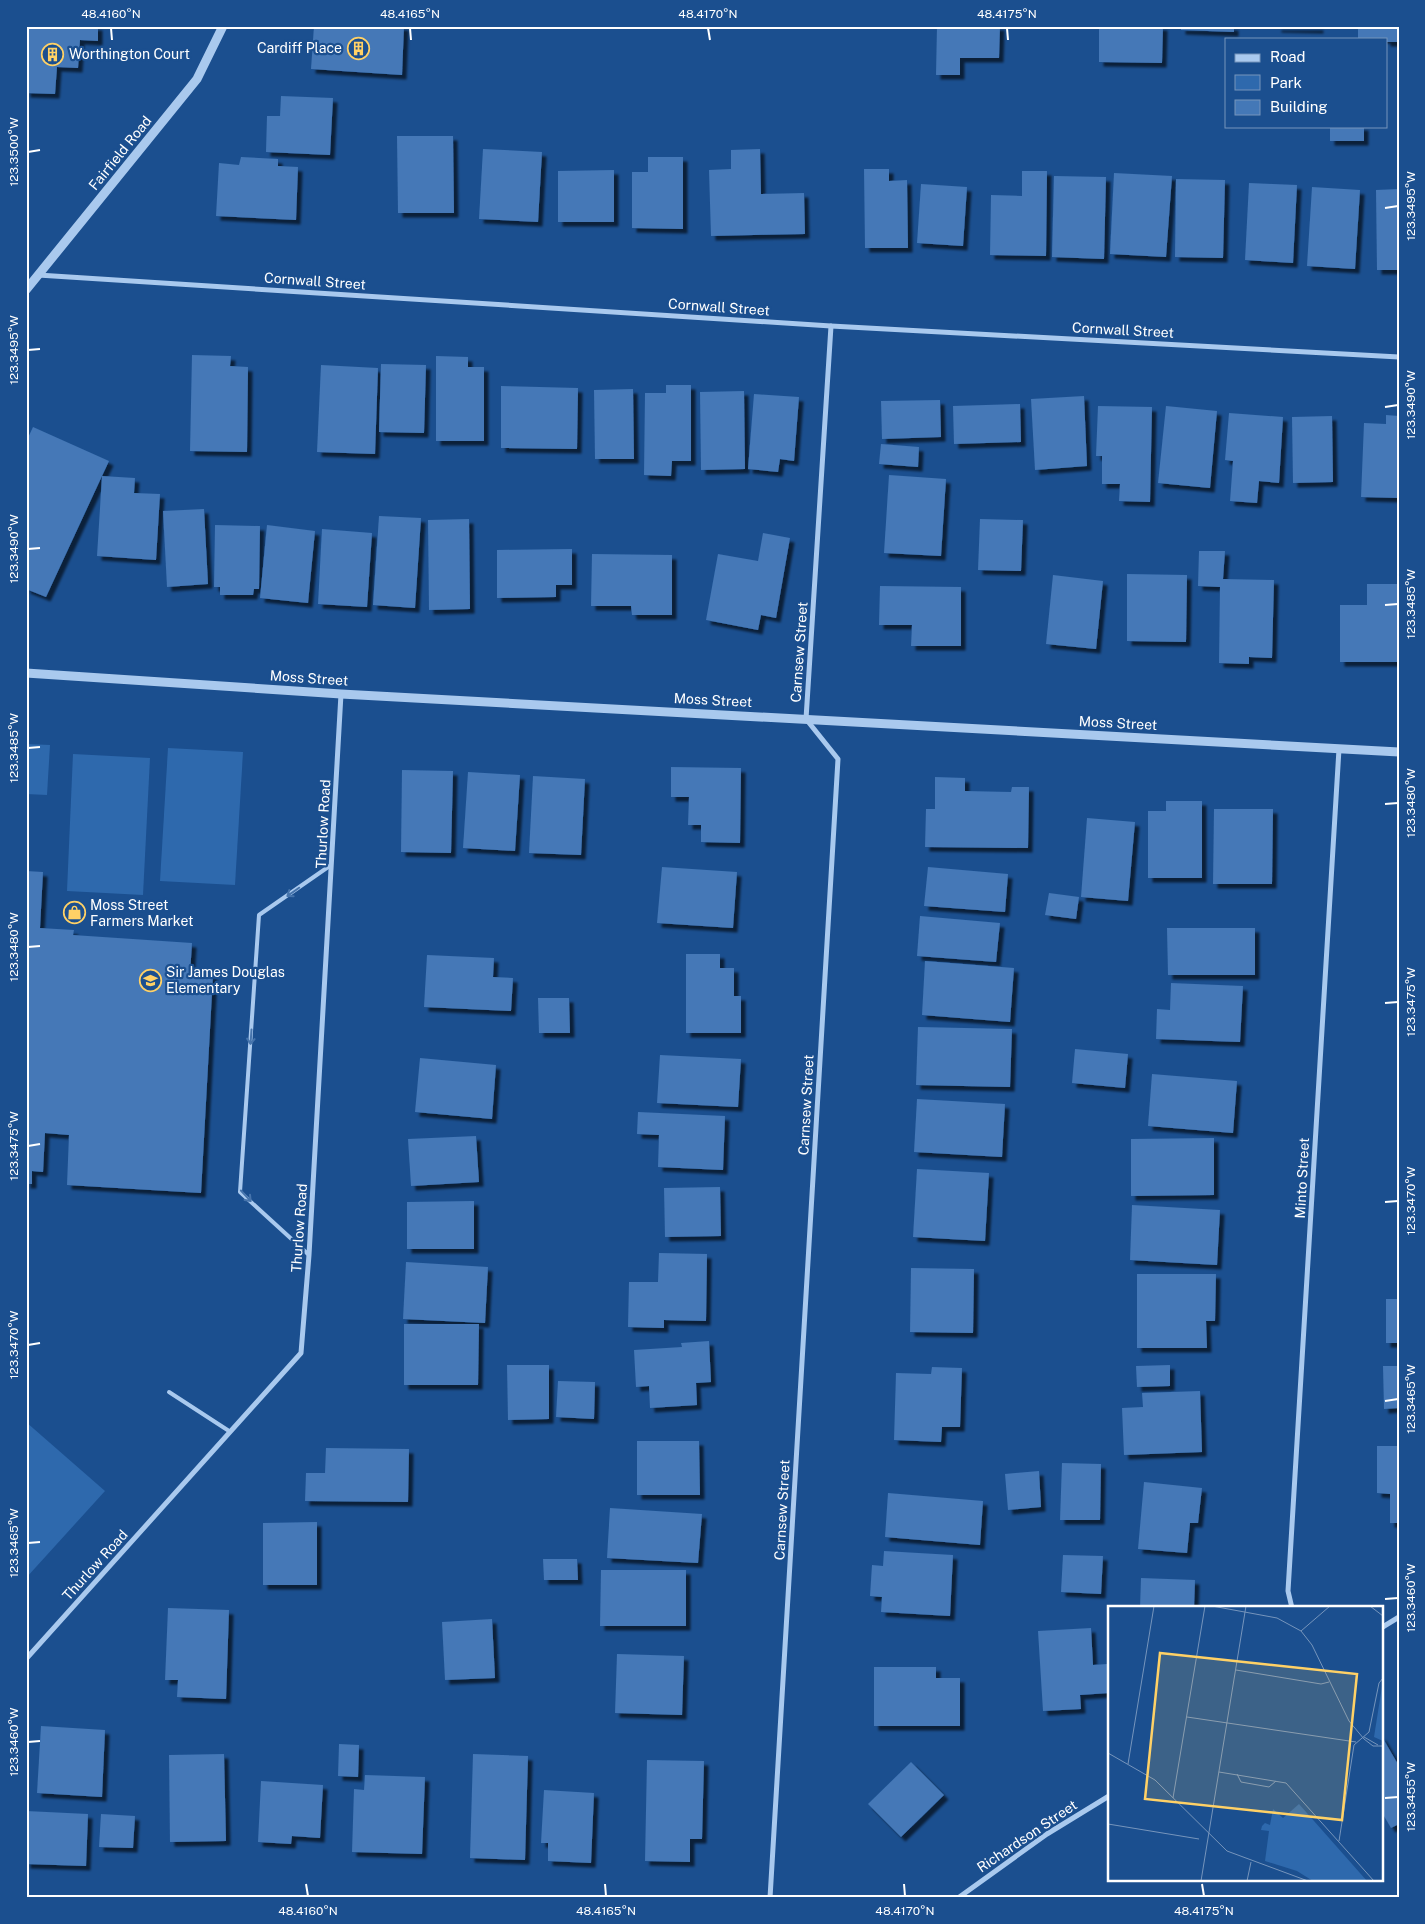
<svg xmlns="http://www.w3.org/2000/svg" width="1425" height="1924" viewBox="0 0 1425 1924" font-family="'Public Sans',sans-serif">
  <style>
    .green { fill: #2e69ad }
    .building { fill: #4478b7; filter: url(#shadow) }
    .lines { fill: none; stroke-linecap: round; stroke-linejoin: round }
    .service { stroke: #a9c9ee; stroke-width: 4 }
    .minor { stroke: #a9c9ee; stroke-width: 5 }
    .tertiary { stroke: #a9c9ee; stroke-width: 9 }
    .oneway { stroke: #4674ac }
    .ticks { fill: none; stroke: #fff; stroke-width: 2 }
    .labels { text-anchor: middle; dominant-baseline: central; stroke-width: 4.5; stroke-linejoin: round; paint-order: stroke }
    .poi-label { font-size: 14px; fill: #fff; stroke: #1b4f8f; text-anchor: start }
    .street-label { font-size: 14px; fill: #fff; stroke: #1b4f8f }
    .inset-road { fill: none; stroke: #7695bc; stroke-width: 1 }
    .view { fill: #ffd166; fill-opacity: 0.15; stroke: #ffd166; stroke-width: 2.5 }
    .inset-edge { fill: none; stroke: #fff; stroke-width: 2.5 }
    .neatline { fill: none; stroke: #fff; stroke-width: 2 }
    .ticks-label { font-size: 12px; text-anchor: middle; fill: #fff }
  </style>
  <defs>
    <filter id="shadow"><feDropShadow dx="4.5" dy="4.5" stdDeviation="1" flood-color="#0009"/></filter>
  </defs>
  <rect width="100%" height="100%" fill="#1b4f8f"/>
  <g class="green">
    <path d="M26,744L50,745L47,795L26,794Z"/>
    <path d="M168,748L243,752L235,885L160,881Z"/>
    <path d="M73,754L150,758L143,895L67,891Z"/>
    <path d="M26,1422L105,1491L26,1578Z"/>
  </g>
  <g class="building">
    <path d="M26,26H98V41L80,40L78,68L57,67L55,94L26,93Z"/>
    <path d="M314,26H404L402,75L311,69Z"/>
    <path d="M937,26H1000L999,58H960V75H936Z"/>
    <path d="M1099,26H1163L1162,63L1099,62Z"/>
    <path d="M1181,26H1234V32L1181,30Z"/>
    <path d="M1277,26H1319V29L1277,28Z"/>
    <path d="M1358,26H1399V42H1386V39H1358Z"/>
    <path d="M281,96L333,98L330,155L266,152L267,116H280Z"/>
    <rect x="1330" y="126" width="34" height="15"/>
    <path d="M397,136H453L454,213H398Z"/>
    <path d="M483,149L542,152L538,222L479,219Z"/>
    <path d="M760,149L761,194L804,193L805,234L711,236L709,170L731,169V150Z"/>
    <path d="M241,157L278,159V166L298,167L296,220L216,216L219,163L239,165Z"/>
    <path d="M648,157H683V229L632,228V172H648Z"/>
    <path d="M864,169H889V181L907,180L908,248H865Z"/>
    <path d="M614,170V222H558V171Z"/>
    <path d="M1022,171H1047L1046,256L990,255L991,195L1022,196Z"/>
    <path d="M1114,173L1172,176L1166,257L1110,254Z"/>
    <path d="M1054,176L1106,177L1104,259L1052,257Z"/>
    <path d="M1176,179L1225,180L1223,258L1175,257Z"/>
    <path d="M1249,183L1297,185L1293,263L1245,260Z"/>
    <path d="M921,184L967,187L963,246L917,243Z"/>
    <path d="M1312,187L1360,190L1355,269L1307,266Z"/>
    <path d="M1399,189V270H1377L1376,190Z"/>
    <path d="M192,355L231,356L230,366L248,367L247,452L190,451Z"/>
    <path d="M436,356L468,357V367H484V441H436Z"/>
    <path d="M381,364L426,365L424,433L379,432Z"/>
    <path d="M321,365L378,368L375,454L317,452Z"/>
    <path d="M666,385H691V461H672L671,476L644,475L645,393H666Z"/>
    <path d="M501,386L578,388L577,449L501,448Z"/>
    <path d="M633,389L634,459H595L594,390Z"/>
    <path d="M744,391L745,469L701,470L700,392Z"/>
    <path d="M754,394L799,397L794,461L780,459L778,472L748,469Z"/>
    <path d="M1084,396L1087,466L1035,470L1031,399Z"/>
    <path d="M940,400L941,437L882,439L881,401Z"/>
    <path d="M1020,404L1021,442L954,444L953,406Z"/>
    <path d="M1098,406L1152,407L1150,502L1119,501L1120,484H1102V456H1096Z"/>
    <path d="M1166,406L1217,411L1210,488L1158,483Z"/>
    <path d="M1229,413L1283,417L1279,483L1259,481L1257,503L1230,501L1233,461L1225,460Z"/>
    <path d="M1386,415L1399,416V498L1361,497L1364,423L1386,424Z"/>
    <path d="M1332,416L1333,482L1293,483L1292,417Z"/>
    <path d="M33,427L109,461L102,476L135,478L134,493L160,494L156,560L97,556L102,476L46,597L26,589V442Z"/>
    <path d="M881,444L919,447L918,467L879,464Z"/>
    <path d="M889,475L946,479L941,556L884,553Z"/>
    <path d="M204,509L208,584L167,587L163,511Z"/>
    <path d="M379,516L421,518L415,608L373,605Z"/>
    <path d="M469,519L470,609L429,610L428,520Z"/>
    <path d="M980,519L1023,520L1021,571L978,570Z"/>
    <path d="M215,525L260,526L259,589H254L253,595H220V587H214Z"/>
    <path d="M267,525L315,531L308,603L260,598Z"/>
    <path d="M322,529L372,533L367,607L318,604Z"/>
    <path d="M763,533L790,538L776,618L761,615L758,630L706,620L718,554L758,561Z"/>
    <path d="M572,549V585H556V597L497,598V550Z"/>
    <path d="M1199,551H1225L1223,579L1274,580L1272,658L1249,657V664L1219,663L1220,587L1198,586Z"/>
    <path d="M592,554L672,555V615H632L631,606H591Z"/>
    <path d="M1127,574L1187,575L1186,642L1127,641Z"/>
    <path d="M1053,575L1103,581L1096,649L1046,644Z"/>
    <path d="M1367,584H1399V662H1340V605H1367Z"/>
    <path d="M880,586L961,587V646H911L912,625H879Z"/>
    <path d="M671,767L741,768L740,843L701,842V825H688L689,797H671Z"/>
    <path d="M402,770L453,771L451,853L401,852Z"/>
    <path d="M468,772L520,775L515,851L463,848Z"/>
    <path d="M533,776L585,779L581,855L529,853Z"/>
    <path d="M935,777L965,778V791L1011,792L1012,787H1029L1028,848L925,847L926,809H935Z"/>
    <path d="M1166,801H1202V878H1148V811H1166Z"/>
    <path d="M1214,809H1273L1272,884H1213Z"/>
    <path d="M1087,818L1135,822L1128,901L1081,897Z"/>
    <path d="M662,867L737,872L733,928L657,923Z"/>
    <path d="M928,867L1008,874L1005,912L924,906Z"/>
    <path d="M26,871L43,872L40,928L74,930L73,935L192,943L190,974L213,975L201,1193L67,1185L69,1135L45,1133L43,1172L32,1171V1184H26Z"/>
    <path d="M1049,893L1079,897L1076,919L1045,915Z"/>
    <path d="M920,916L1000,923L996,962L917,956Z"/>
    <path d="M1167,928H1255V975H1168Z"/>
    <path d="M686,954H720V968H734V996H741V1033H686Z"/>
    <path d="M427,955L494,958L493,977L513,978L511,1011L424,1007Z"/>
    <path d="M925,961L1014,968L1010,1022L922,1015Z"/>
    <path d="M1171,983L1243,986L1240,1042L1156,1039L1157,1009L1170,1010Z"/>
    <path d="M538,998H569L570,1033H539Z"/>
    <path d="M918,1027L1012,1029L1010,1087L916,1085Z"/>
    <path d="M1075,1049L1128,1054L1125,1088L1072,1083Z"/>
    <path d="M660,1055L741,1059L738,1107L657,1103Z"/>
    <path d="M420,1058L496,1065L492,1119L415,1112Z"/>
    <path d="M1152,1074L1237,1081L1233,1133L1148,1126Z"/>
    <path d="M917,1099L1005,1104L1002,1157L914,1152Z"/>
    <path d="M638,1112L725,1116L723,1170L658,1167L659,1135L637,1134Z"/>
    <path d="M476,1136L479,1182L411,1186L408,1139Z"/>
    <path d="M1214,1138V1195L1131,1196V1139Z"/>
    <path d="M917,1169L989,1173L985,1241L913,1237Z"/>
    <path d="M720,1187L721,1236L665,1237L664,1188Z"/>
    <path d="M474,1201V1249H407V1202Z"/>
    <path d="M1132,1205L1220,1210L1217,1265L1130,1260Z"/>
    <path d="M659,1253L707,1254L706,1321L664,1320V1328L628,1327L629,1282H658Z"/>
    <path d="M406,1262L488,1267L485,1323L403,1319Z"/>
    <path d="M911,1268L974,1269L973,1333L910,1332Z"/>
    <path d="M1137,1274H1216L1215,1321H1206L1207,1348H1137Z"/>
    <rect x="1386" y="1299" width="13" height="44"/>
    <path d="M404,1324H479L478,1385H404Z"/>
    <path d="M709,1341L711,1382L696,1383L697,1405L650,1408L649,1386L636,1387L634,1350L682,1347L681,1343Z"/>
    <path d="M507,1365H549V1419L508,1420Z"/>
    <path d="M1170,1365V1386L1137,1387L1136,1366Z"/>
    <path d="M1383,1366H1399V1408L1384,1409Z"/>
    <path d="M932,1367L962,1368L960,1427H942L941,1442L894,1440L896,1373L931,1374Z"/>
    <path d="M558,1381L595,1382L594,1419L556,1417Z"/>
    <path d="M1200,1391L1202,1452L1124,1455L1122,1408L1143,1407L1142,1393Z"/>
    <path d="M637,1441H699L700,1495H637Z"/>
    <path d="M1377,1446H1399V1523H1390V1494L1377,1493Z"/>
    <path d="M326,1448L409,1449L408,1502L305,1501L306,1473H325Z"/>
    <path d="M1062,1463L1101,1464L1100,1520H1060Z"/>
    <path d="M1039,1471L1041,1507L1008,1510L1005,1474Z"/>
    <path d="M1144,1482L1202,1488L1198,1523H1190L1187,1553L1138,1549Z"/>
    <path d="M888,1493L983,1501L980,1545L885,1537Z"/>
    <path d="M610,1508L702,1514L698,1563L607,1558Z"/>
    <path d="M317,1522V1585H263V1523Z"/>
    <path d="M884,1551L953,1555L950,1616L881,1612L882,1597L870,1596L872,1565L883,1566Z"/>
    <path d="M1063,1555L1103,1556L1101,1594L1061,1592Z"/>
    <path d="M543,1559H577L578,1580H544Z"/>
    <path d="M601,1570H686V1626H600Z"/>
    <path d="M1141,1578L1195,1580L1194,1608H1140Z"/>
    <path d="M168,1608L229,1610L226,1699L177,1697L178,1680H165Z"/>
    <path d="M492,1619L495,1678L445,1680L442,1622Z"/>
    <path d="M1091,1628L1093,1665L1107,1664L1109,1693L1080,1695L1081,1709L1043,1711L1038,1631Z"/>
    <path d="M617,1654L684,1656L682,1715L615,1713Z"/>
    <path d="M874,1667H936V1678H960V1726H874Z"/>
    <path d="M41,1726L105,1730L102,1797L37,1793Z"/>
    <path d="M1381,1735L1399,1766V1824L1391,1828L1381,1811Z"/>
    <path d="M339,1744L359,1745L358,1777L338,1776Z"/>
    <path d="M224,1754L226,1841L170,1842L169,1755Z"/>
    <path d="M473,1754L528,1756L525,1860L470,1858Z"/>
    <path d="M647,1760L704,1761L702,1839H690V1862L645,1861Z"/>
    <path d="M911,1762L944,1795L901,1837L868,1804Z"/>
    <path d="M365,1775L425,1777L422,1854L352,1852L354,1789L364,1790Z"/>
    <path d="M261,1781L323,1785L320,1838L292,1836L291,1844L258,1842Z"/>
    <path d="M544,1790L594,1793L591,1863L548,1861V1843H541Z"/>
    <path d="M26,1811L88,1814L86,1866L26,1864Z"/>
    <path d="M101,1814L135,1816L133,1848L99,1847Z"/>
    <path d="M1100,1895L1131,1896V1898H1100Z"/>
  </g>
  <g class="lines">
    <g class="service">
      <path d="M309,1255L240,1192L259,915L331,865"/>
      <path d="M169,1392L229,1431"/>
    </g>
    <g class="minor">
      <path d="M38,275L831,326L1399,357"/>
      <path d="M1292,1608L1288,1591L1339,749"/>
      <path d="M1381,1628L1399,1617"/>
      <path d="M26,1659L301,1353L309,1255L341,694"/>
      <path d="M770,1898L838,759L806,719L831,326"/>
      <path d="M958,1898L1047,1834L1109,1796"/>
    </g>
    <g class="tertiary">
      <path d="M26,290L197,79L223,26"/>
      <path d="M26,673L341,694L1399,752"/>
    </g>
  </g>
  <defs><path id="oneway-shaft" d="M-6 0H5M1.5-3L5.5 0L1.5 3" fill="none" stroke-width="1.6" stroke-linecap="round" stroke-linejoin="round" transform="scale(1.25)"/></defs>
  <g class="oneway">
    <use href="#oneway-shaft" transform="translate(293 892) rotate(145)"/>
    <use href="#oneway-shaft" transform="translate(251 1037) rotate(94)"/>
    <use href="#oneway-shaft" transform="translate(246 1196) rotate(47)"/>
  </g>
  <path class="ticks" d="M111,28L112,40M410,28L411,40M708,28L710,40M1007,28L1008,40M28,152L40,150M1385,208L1398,206M28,350L40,349M1385,407L1398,405M28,549L40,548M1385,605L1398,604M28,748L40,747M1385,804L1398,803M28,947L40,946M1385,1003L1398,1002M28,1146L40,1144M1385,1202L1398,1201M28,1345L40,1343M1385,1401L1398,1399M28,1543L40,1542M1385,1599L1398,1598M28,1742L40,1741M1385,1798L1398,1797M306,1884L308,1896M605,1884L606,1896M904,1884L905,1896M1202,1884L1204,1896"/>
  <defs>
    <symbol id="building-ring" viewBox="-11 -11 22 22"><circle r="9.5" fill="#1b4f8f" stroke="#ffd166" stroke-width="1.5"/><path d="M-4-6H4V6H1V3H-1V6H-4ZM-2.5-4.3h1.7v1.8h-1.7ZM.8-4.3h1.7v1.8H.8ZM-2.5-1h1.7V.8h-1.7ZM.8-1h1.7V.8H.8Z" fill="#ffd166"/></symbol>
    <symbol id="shop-ring" viewBox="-11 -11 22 22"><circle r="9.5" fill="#1b4f8f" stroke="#ffd166" stroke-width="1.5"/><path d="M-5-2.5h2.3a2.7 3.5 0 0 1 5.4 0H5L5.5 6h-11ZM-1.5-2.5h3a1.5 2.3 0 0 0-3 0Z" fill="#ffd166"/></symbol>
    <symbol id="school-ring" viewBox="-11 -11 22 22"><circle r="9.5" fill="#1b4f8f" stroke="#ffd166" stroke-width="1.5"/><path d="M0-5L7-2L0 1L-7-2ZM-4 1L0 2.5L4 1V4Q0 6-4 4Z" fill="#ffd166"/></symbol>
  </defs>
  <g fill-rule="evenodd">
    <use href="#building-ring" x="346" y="36" width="25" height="25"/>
    <use href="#building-ring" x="40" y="42" width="25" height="25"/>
    <use href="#shop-ring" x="62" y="900" width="25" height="25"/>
    <use href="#school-ring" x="138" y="968" width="25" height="25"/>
  </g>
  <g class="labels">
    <g class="poi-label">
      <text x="342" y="48" text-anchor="end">Cardiff Place</text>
      <text x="69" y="54">Worthington Court</text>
      <text x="90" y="905">Moss Street<tspan x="90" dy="16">Farmers Market</tspan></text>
      <text x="166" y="972">Sir James Douglas<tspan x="166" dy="16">Elementary</tspan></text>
    </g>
    <g class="street-label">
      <text transform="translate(120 153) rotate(-51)">Fairfield Road</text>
      <text transform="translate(315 281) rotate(4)">Cornwall Street</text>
      <text transform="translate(719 307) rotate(4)">Cornwall Street</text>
      <text transform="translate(1123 330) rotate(3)">Cornwall Street</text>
      <text transform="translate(799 652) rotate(-86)">Carnsew Street</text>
      <text transform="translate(309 678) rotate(4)">Moss Street</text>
      <text transform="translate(713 700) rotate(3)">Moss Street</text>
      <text transform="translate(1118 723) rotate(3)">Moss Street</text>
      <text transform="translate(323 824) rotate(-87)">Thurlow Road</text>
      <text transform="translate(806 1105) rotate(-87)">Carnsew Street</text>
      <text transform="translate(1302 1178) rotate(-87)">Minto Street</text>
      <text transform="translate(299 1228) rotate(-86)">Thurlow Road</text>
      <text transform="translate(782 1510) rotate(-87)">Carnsew Street</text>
      <text transform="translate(95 1565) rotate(-48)">Thurlow Road</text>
      <text transform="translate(1027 1836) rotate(-34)">Richardson Street</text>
    </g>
  </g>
  <g transform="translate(1108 1606)">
    <rect width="275" height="275" fill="#1b4f8f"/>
    <path d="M275,74V135L266,131ZM191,198L259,275H205L189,265L157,255L161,225L153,224L154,220L157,217L162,219L165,203L175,212Z" fill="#2e69ad"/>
    <path class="inset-road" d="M104,0L169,12L193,25L204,39L241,115L256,133L265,140H275M262,0L275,10M193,25L222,0M128,64L213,78L221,76M79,111L248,136M256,131L270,139M0,147L47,174L119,245L200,275M20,158L46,0M111,166L178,177L266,275M129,168L133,176L161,181L168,175M65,192L97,0M0,218L91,233M231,235L246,139L261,126L271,77L275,72M93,275L138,0M139,275L143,256"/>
    <path class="view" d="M52,47L249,68L234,214L37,193Z"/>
    <rect width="275" height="275" class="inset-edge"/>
  </g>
  <rect width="1425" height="1924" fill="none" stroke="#1b4f8f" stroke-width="55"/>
  <rect x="1225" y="38" width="162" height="90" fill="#1b4f8f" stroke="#7695bc"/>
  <rect x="1235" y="54" width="25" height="8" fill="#a9c9ee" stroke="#7695bc"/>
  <text x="1270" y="62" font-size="15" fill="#ffffff">Road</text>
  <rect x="1235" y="75" width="25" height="15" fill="#2e69ad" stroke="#7695bc"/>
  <text x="1270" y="88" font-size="15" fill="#ffffff">Park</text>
  <rect x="1235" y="100" width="25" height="15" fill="#4478b7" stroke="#7695bc"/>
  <text x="1270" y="112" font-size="15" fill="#ffffff">Building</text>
  <rect x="28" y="28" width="1370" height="1868" class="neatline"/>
  <g class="ticks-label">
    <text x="111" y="18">48.4160°N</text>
    <text x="410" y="18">48.4165°N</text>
    <text x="708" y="18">48.4170°N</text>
    <text x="1007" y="18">48.4175°N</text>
    <text transform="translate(14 152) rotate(-90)" y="4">123.3500°W</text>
    <text transform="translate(1411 206) rotate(-90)" y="4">123.3495°W</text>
    <text transform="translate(14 350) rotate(-90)" y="4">123.3495°W</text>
    <text transform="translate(1411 405) rotate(-90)" y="4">123.3490°W</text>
    <text transform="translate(14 549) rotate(-90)" y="4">123.3490°W</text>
    <text transform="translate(1411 604) rotate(-90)" y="4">123.3485°W</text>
    <text transform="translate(14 748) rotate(-90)" y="4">123.3485°W</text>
    <text transform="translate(1411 803) rotate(-90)" y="4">123.3480°W</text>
    <text transform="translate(14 947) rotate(-90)" y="4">123.3480°W</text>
    <text transform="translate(1411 1002) rotate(-90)" y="4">123.3475°W</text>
    <text transform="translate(14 1146) rotate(-90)" y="4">123.3475°W</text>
    <text transform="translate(1411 1201) rotate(-90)" y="4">123.3470°W</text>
    <text transform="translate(14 1345) rotate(-90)" y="4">123.3470°W</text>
    <text transform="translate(1411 1399) rotate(-90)" y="4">123.3465°W</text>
    <text transform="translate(14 1543) rotate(-90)" y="4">123.3465°W</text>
    <text transform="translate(1411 1598) rotate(-90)" y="4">123.3460°W</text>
    <text transform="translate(14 1742) rotate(-90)" y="4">123.3460°W</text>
    <text transform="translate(1411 1797) rotate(-90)" y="4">123.3455°W</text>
    <text x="308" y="1915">48.4160°N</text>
    <text x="606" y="1915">48.4165°N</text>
    <text x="905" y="1915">48.4170°N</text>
    <text x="1204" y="1915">48.4175°N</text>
  </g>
</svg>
